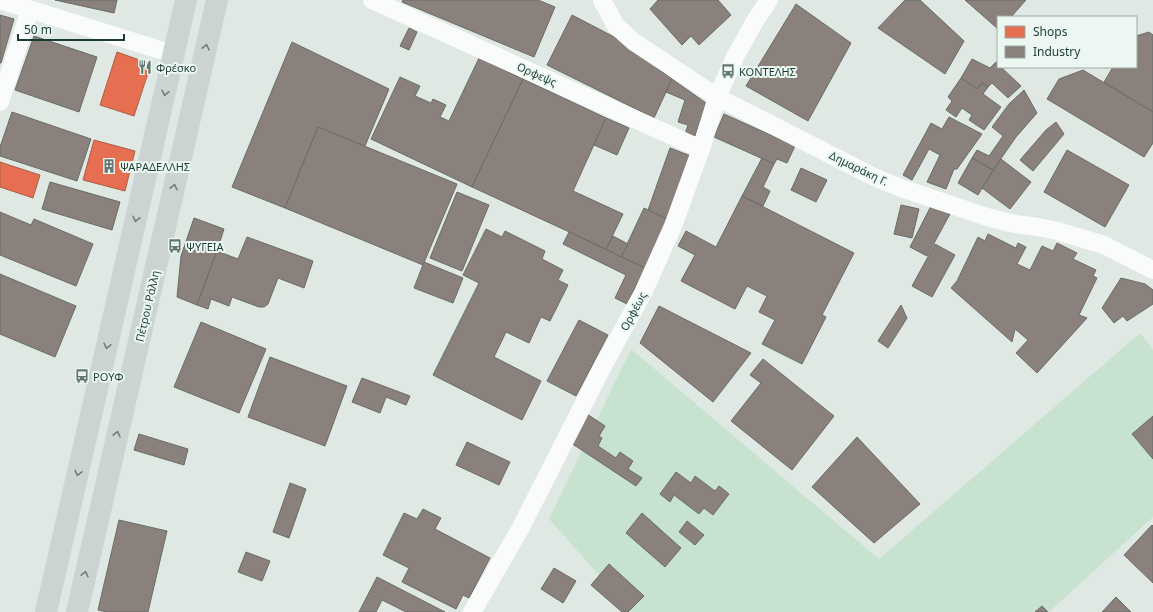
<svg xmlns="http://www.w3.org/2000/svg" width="1153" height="612" viewBox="0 0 1153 612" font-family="'Noto Sans',sans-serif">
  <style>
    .green { fill: #c7e3d0 }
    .shops { fill: #e76f51; stroke: #aa5f48 }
    .industry { fill: #8a817c; stroke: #696c66 }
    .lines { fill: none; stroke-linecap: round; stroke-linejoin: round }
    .minor { stroke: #fafcfb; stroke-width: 18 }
    .major { stroke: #cbd4d2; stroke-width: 22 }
    .oneway { stroke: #6b807b }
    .labels { text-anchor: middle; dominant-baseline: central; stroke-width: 4; stroke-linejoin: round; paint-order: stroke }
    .poi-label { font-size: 11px; fill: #1c3b34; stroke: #edf7f2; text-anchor: start }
    .street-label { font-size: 11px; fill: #1c3b34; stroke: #edf7f2 }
  </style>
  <rect width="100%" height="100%" fill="#e0e8e4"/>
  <path class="green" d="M1140,333L1153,350V517L1049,612H632L549,519L631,349L879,559Z"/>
  <g class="shops">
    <path d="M117,52L151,64L134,116L100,105Z"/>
    <path d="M94,140L135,151L125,191L83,180Z"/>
    <path d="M0,162L40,175L33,198L0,187Z"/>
  </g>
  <g class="industry">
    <path d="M55,0H117L114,13Z"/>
    <path d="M403,0H538L555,7L534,57L402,2Z"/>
    <path d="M658,0H718L731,15L699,45L691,36L682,45L650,9Z"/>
    <path d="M905,0H920L964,41L945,74L878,28Z"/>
    <path d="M965,0H1026L1011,17H998V29Z"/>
    <path d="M796,4L851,43L808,121L746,86Z"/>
    <path d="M0,15L14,19L1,63H0Z"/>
    <path d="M572,15L620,40L672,79L654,118L547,65Z"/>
    <path d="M409,28L417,32L409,50L400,46Z"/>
    <path d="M1149,32L1153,35V112L1104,82L1113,67H1136V36Z"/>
    <path d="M34,36L97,57L79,112L15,90Z"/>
    <path d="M292,42L389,89L365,146L318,127L285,208L232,187Z"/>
    <path d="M479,58L523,79L472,187L371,139L400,77L420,86L415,96L431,103L433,99L446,105L440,117L449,121Z"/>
    <path d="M972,59L990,68L996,62L998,64V67H1001L1021,86L1008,98L992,83L988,87L982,83L977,89L961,78Z"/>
    <path d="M1083,70L1153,112V143L1144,157L1047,99L1059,79Z"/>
    <path d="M961,78L977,89L982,83L988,87L983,94L1001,107L984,130L969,120L972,115L962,108L956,117L946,110L952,101L948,97Z"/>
    <path d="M523,79L606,118L573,191L623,214L606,249L472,187Z"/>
    <path d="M672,79L706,103L695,136L685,134L688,125L678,122L685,100L666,92Z"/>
    <path d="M1024,90L1037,113L1016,137L993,170L972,158L977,150L989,156L1003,136L992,127L1009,104Z"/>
    <path d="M12,112L91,139L77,181L0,156V147Z"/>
    <path d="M724,114L795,146L787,163L777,159L774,164L714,137Z"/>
    <path d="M949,117L982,134L957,169H954L946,189L927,182L940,155L929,149L912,180L903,175L931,123L942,129Z"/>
    <path d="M606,118L629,128L617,155L594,145Z"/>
    <path d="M1056,122L1064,134L1033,171L1020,160L1046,130Z"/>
    <path d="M318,127L457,184L423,265L285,208Z"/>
    <path d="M670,148L691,156L667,219L648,210Z"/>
    <path d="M1067,150L1129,185L1105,227L1044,192Z"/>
    <path d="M762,158L774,164L763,187L770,191L763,206L742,196Z"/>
    <path d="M972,158L993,170L978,195L958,183Z"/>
    <path d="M1001,159L1031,182L1010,209L982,188Z"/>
    <path d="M801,168L827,180L816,202L791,190Z"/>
    <path d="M50,182L120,202L112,230L42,209Z"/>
    <path d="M457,192L489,205L462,271L430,258Z"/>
    <path d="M742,196L854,253L822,315L826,317L802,364L762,344L775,320L759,312L767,296L747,286L735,309L681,281L695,255L678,246L686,231L716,247Z"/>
    <path d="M932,204L950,214L927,256L910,247Z"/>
    <path d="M901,205L919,209L912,238L894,234Z"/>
    <path d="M644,208L667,219L645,268L621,257Z"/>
    <path d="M0,212L31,225L34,219L93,244L76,286L0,255Z"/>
    <path d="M194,218L224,229L217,251L197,305L177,297L181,256Z"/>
    <path d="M486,229L502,237L505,231L545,251L542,259L563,270L558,280L568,285L550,321L541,317L529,343L506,332L494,357L541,381L522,420L433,375L479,283L463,275Z"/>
    <path d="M569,232L645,268L627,304L615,298L626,275L563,244Z"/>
    <path d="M988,234L1016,248L1018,243L1026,247L1017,264L1030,270L1042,246L1053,251L1057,243L1077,253L1073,259L1096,270L1093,276L1097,278L1079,315L1087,318L1037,373L1016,353L1028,340L1015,329L1012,342L951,288L957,281L978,237L985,241Z"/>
    <path d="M613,236L628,244L621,257L606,249Z"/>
    <path d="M247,237L313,261L304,288L278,278L268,304L264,307H259L232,297L229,306L211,299L208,309L197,305L217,251L238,259Z"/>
    <path d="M935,244L955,255L932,297L912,286Z"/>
    <path d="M424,262L463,278L453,303L414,288Z"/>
    <path d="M0,274L76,306L55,357L0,334Z"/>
    <path d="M1121,278L1145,284L1153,290V304L1127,321L1123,316L1114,323L1102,308Z"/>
    <path d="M901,305L907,318L888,348L878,341Z"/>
    <path d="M659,306L751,353L713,402L640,343Z"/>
    <path d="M579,320L608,335L576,396L547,381Z"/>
    <path d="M201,322L266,349L239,413L174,387Z"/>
    <path d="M270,357L347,386L325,446L248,417Z"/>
    <path d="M763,359L834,416L792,470L731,421L761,383L750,375Z"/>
    <path d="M362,378L410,396L406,405L386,397L380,413L352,402Z"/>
    <path d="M587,414L605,426L599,436L602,438L598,446L616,458L620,452L633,461L628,469L642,478L636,486L568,441Z"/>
    <path d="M1153,416V459L1132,434Z"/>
    <path d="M139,434L188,449L184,465L134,450Z"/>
    <path d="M857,437L920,504L874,543L812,487Z"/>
    <path d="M467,442L510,462L499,485L456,465Z"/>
    <path d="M676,472L691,483L695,476L715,491L719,486L729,494L713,515L704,508L699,514L674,495L670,502L660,494Z"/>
    <path d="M290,483L306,489L289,538L273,532Z"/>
    <path d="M423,509L441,518L435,529L490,558L469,598L463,595L456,609L402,582L409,568L383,555L404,513L417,519Z"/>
    <path d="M642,513L681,548L665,567L626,533Z"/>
    <path d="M119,520L167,531L148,612H107L98,610Z"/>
    <path d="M687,521L704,535L695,545L679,532Z"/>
    <path d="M1152,525L1153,526V583L1124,555Z"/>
    <path d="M246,552L270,561L262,581L238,572Z"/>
    <path d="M609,564L644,596L628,612H622L591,585Z"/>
    <path d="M554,568L576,581L563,603L541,589Z"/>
    <path d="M377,577L445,612H406L382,600L376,612H359Z"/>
    <path d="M1116,597L1131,612H1102Z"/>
    <path d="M1042,606L1048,612H1035Z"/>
  </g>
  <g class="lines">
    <g class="minor">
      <path d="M0,0L173,54"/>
      <path d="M372,0L701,149"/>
      <path d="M602,0L616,26L634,42L717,97L874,177L901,188L987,217L1015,224L1038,227L1057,231L1104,245L1153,270"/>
      <path d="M0,102L30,10"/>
      <path d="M472,612L519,531L603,366L643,293L673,226L701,149L717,97L735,57L755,21L769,0"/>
    </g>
    <g class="major">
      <path d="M46,612L186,0"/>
      <path d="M77,612L217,0"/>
    </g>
  </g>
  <defs><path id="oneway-chevron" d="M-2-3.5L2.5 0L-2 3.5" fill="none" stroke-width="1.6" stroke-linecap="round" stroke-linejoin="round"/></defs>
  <g class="oneway">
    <use href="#oneway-chevron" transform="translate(206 47) rotate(-77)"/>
    <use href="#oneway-chevron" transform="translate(165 93) rotate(103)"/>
    <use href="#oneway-chevron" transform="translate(174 187) rotate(-77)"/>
    <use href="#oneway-chevron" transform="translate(136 219) rotate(103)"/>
    <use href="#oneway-chevron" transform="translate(107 346) rotate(103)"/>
    <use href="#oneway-chevron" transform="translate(117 434) rotate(-77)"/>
    <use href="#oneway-chevron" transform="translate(78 473) rotate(103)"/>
    <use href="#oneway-chevron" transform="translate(85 574) rotate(-77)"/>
  </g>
  <defs>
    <symbol id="restaurant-bare" viewBox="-9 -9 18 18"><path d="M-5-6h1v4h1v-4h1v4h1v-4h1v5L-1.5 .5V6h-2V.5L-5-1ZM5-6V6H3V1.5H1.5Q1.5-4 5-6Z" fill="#617872" stroke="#edf7f2" stroke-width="2.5" paint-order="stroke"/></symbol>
    <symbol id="bus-bare" viewBox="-9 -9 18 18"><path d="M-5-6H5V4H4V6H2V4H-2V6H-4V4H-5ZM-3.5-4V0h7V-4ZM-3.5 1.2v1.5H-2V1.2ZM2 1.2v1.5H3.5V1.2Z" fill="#617872" stroke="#edf7f2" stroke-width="2.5" paint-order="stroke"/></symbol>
    <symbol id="building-bare" viewBox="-9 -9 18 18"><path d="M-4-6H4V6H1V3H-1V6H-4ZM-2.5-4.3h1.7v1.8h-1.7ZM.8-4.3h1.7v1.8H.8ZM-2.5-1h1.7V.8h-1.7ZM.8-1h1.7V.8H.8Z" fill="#617872" stroke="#edf7f2" stroke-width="2.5" paint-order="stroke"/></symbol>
  </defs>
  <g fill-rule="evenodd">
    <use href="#restaurant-bare" x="135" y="57" width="20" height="20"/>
    <use href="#bus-bare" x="718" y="61" width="20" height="20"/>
    <use href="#building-bare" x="99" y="156" width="20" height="20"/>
    <use href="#bus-bare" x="165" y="236" width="20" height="20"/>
    <use href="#bus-bare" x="72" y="366" width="20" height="20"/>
  </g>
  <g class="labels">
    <g class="poi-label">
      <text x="156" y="67">Φρέσκο</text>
      <text x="739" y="71">ΚΟΝΤΕΛΗΣ</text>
      <text x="120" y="166">ΨΑΡΑΔΕΛΛΗΣ</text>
      <text x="186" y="246">ΨΥΓΕΙΑ</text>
      <text x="93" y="376">ΡΟΥΦ</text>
    </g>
    <g class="street-label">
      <text transform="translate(537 74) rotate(24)">Ορφεψς</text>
      <text transform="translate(859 168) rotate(26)">Δημαράκη Γ.</text>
      <text transform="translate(147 306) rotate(-77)">Πέτρου Ράλλη</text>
      <text transform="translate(633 311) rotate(-62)">Ορφέως</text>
    </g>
  </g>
  <rect x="997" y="16" width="140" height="52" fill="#edf7f2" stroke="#99aca6"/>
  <rect x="1005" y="26" width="20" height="12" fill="#e76f51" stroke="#99aca6"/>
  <text x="1033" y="36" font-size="12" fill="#1c3b34">Shops</text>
  <rect x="1005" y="46" width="20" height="12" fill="#8a817c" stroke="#99aca6"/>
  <text x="1033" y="56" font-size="12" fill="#1c3b34">Industry</text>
  <path d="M18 34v6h106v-6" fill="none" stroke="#1c3b34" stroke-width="2"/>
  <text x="24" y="34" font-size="12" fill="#1c3b34" stroke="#edf7f2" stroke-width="3" paint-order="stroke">50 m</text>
</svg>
